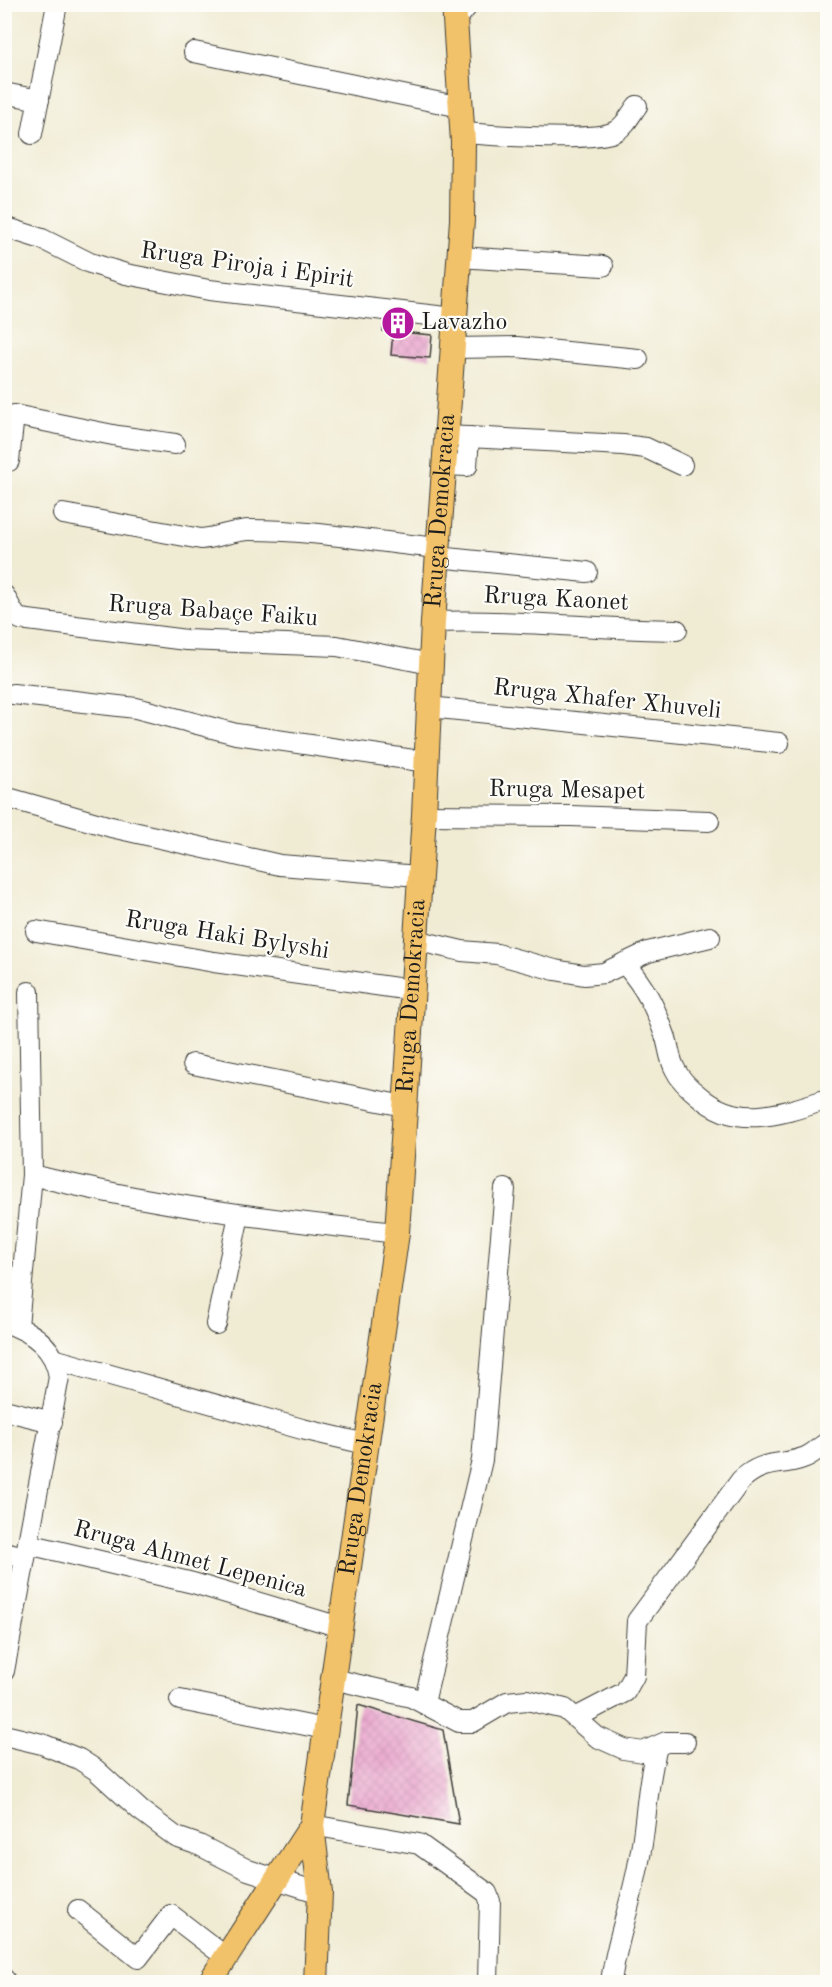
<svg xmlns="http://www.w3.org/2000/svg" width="832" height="1987" viewBox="0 0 832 1987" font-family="'Old Standard TT',serif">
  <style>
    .building { fill: url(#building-cross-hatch) }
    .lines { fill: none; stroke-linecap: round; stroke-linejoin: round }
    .minor-casing { stroke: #3c3b37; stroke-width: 22 }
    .major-casing { stroke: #3c3b37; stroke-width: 26 }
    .minor { stroke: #fff; stroke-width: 20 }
    .major { stroke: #f2c26a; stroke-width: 24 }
    .labels { text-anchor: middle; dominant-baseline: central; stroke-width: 4.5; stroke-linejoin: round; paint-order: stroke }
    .street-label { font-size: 24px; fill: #1c1c1c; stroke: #fdfcf7 }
    .poi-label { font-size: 24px; fill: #1c1c1c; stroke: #fdfcf7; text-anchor: start }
  </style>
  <defs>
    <pattern id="building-cross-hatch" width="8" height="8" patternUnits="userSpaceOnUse" patternTransform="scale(1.5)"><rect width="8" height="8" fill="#e89cc9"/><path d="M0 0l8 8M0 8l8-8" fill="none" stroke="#c686ac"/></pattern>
  </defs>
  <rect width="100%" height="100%" fill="#fdfcf7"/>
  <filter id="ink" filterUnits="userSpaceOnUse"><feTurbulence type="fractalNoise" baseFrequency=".0167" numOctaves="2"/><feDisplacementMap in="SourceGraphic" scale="12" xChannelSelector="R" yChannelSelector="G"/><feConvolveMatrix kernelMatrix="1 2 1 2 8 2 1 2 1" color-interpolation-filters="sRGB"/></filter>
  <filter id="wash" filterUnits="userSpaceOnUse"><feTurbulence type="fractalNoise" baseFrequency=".008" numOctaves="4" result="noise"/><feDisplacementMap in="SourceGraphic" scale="24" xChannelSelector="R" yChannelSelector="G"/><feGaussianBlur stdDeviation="1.35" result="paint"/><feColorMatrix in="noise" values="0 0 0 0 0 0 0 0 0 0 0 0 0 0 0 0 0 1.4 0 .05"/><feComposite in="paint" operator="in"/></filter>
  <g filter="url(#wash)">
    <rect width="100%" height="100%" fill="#f0ebd3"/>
    <g id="blocks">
      <g class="building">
        <path d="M384,322L412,325L411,333L432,335L430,358L391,355L393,331H383Z"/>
        <path d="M358,1705L443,1730L459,1824L348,1805Z"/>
      </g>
    </g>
  </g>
  <g filter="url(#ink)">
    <use href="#blocks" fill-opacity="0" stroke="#3c3b37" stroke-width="1.5"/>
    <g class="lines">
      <defs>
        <g id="minor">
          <path d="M455,21L469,4"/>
          <path d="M194,52L461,107"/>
          <path d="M4,93L39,100"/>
          <path d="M463,133C490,135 596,143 616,131C625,126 631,114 637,106"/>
          <path d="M32,134L57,4"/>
          <path d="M4,227L42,239L90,263L126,274L209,290L455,318"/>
          <path d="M459,257L603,266"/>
          <path d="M453,348L517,347L638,359"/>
          <path d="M447,436L623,445L646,448L682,465"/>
          <path d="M4,461H9L14,415L118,436L175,444"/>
          <path d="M445,465L467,466L469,437"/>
          <path d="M63,514L201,539C218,538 234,530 250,530C313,530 376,542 438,548"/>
          <path d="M437,557L587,572"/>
          <path d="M4,595L15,615L20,619L186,640L337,646L431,664"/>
          <path d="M433,622C514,619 595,629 677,630"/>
          <path d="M13,694L136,708L236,734L427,762"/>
          <path d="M429,707L779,743"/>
          <path d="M12,799L111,827L280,865L419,876"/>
          <path d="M424,815L571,816L709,821"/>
          <path d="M36,931L214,962L411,990"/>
          <path d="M415,940L462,951L497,954L555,970L584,975L604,973L648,952L710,937"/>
          <path d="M624,963C646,988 655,1007 666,1038C669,1048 670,1060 675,1069C680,1080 690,1089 699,1096C738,1131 784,1113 828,1099"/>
          <path d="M193,1064L404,1106"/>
          <path d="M32,1175C152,1205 273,1220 397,1233"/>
          <path d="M4,1322C32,1331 55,1347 59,1377L4,1671"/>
          <path d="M216,1324L239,1215"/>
          <path d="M18,1326L32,1175L29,992"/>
          <path d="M57,1360L302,1429L366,1444"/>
          <path d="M4,1410L52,1422"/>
          <path d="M28,1544L193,1583L340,1627"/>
          <path d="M4,1552L25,1557"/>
          <path d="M333,1679L411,1697L459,1722H473L507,1702L527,1700L565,1709L597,1737L624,1749L643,1752L666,1742H685"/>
          <path d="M180,1700L325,1729"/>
          <path d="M424,1703L482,1460L505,1189"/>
          <path d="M577,1717L625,1692L634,1676L637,1621L741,1480C764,1459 777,1467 803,1458C813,1455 819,1447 828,1442"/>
          <path d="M4,1735L42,1744L79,1759L96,1770L140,1810L176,1837L199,1845L248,1870L320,1893"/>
          <path d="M312,1825L419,1844L487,1893L490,1901L488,1982"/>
          <path d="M78,1910L138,1958L171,1915L227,1958"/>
          <path d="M4,1979L6,1982"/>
          <path d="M611,1982C616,1941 632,1902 639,1861C647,1823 646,1785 657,1747"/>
        </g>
        <g id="major">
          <path d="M210,1982L312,1825"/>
          <path id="s1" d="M316,1982L320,1893L312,1825L397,1233L424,815L433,622L462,220L463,142L454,4"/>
        </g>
      </defs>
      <use href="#minor" class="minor-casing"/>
      <use href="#major" class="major-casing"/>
      <use href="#minor" class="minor"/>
      <use href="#major" class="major"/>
    </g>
  </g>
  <defs>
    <symbol id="building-disc" viewBox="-11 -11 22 22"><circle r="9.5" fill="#b5179e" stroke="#fdfcf7"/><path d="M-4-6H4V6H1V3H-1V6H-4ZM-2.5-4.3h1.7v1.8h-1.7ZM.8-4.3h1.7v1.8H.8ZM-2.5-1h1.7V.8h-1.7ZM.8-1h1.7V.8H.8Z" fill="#fff"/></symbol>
  </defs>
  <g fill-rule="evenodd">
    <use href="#building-disc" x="379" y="304" width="38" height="38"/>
  </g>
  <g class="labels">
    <g class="street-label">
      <text transform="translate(247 266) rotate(8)">Rruga Piroja i Epirit</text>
      <text stroke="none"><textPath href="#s1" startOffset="1479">Rruga Demokracia</textPath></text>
      <text transform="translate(556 600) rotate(3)">Rruga Kaonet</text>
      <text transform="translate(213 612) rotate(4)">Rruga Babaçe Faiku</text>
      <text transform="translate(607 700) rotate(6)">Rruga Xhafer Xhuveli</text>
      <text transform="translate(567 791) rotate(1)">Rruga Mesapet</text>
      <text transform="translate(227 936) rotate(9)">Rruga Haki Bylyshi</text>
      <text stroke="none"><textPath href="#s1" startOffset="993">Rruga Demokracia</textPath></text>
      <text stroke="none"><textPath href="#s1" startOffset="507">Rruga Demokracia</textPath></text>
      <text transform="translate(190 1560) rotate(15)">Rruga Ahmet Lepenica</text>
    </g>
    <g class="poi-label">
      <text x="421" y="323">Lavazho</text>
    </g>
  </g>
  <rect width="832" height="1987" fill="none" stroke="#fdfcf7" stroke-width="24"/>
</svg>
